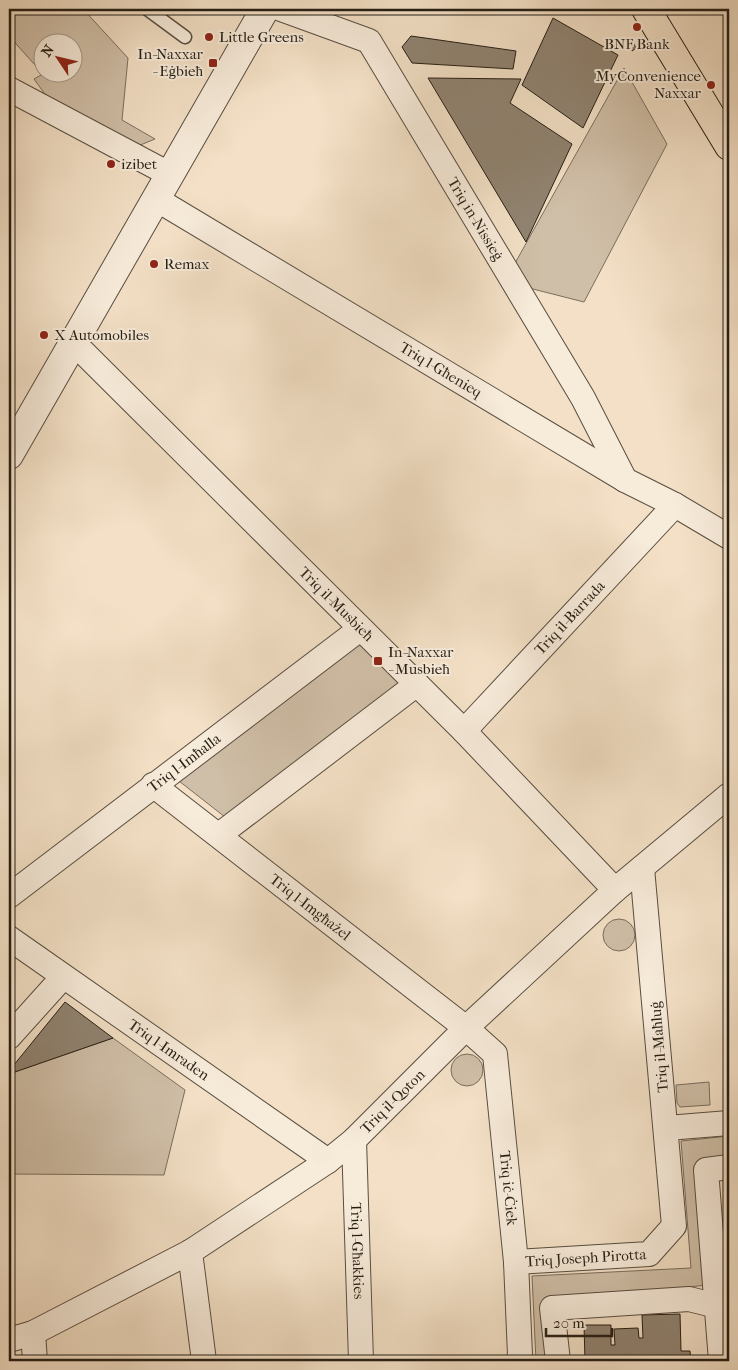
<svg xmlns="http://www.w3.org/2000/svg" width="738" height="1370" viewBox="0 0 738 1370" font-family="'IM FELL French Canon',serif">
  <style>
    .green { fill: #d0bfa8; stroke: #7a6e5e; fill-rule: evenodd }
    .building { fill: #908371; stroke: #251e14 }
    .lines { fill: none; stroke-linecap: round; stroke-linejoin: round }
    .service-casing { stroke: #584e40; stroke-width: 15 }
    .minor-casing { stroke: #584e40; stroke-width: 26 }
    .tertiary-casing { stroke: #584e40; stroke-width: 30 }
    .primary-casing { stroke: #251e14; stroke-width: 30 }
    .service { stroke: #f7ebda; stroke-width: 12 }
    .minor { stroke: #f7ebda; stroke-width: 24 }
    .tertiary { stroke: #f7ebda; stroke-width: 28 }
    .primary { stroke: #f3e0c6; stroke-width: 28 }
    .poi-dot { fill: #8f2418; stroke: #f7ebda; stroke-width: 2 }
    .labels { text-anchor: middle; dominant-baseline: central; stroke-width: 4; stroke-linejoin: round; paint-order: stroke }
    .poi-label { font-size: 15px; fill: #251e14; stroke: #f7ebda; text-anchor: start }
    .street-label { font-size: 15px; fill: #251e14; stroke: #f7ebda }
  </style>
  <rect width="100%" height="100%" fill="#f3e0c6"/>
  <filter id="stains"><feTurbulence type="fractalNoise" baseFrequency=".004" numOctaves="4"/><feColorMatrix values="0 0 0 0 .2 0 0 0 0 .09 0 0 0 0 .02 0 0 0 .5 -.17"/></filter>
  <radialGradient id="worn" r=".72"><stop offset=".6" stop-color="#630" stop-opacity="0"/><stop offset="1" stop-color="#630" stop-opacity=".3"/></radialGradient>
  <g class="green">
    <path d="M9,9H83L128,58L122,120L155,139L138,146L47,97L34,79L43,74L9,36ZM42,42H72V72H42Z"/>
    <path d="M624,68L667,144L584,302L529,288L514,265Z"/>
    <path d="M361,640L404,680L225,817L179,781Z"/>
    <circle cx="619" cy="935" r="16"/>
    <path d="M113,1038L185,1090L164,1175L9,1174V1074Z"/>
    <circle cx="467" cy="1070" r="16"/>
    <path d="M709,1082L710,1105L680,1107L677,1103L676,1085Z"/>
    <path d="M729,1136V1158L700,1160L707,1285L547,1302L549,1361H536L532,1276L691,1268L681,1141Z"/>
  </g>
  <g class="building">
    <path d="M553,18L618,55L583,128L522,85Z"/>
    <path d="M411,36L516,51L513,69L412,63L402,47Z"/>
    <path d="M631,39L636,48L632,51L626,42Z"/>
    <path d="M428,78L521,79L510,103L572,144L526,242Z"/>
    <path d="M65,1002L113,1038L9,1074V1071Z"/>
    <path d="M680,1314L681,1351H690L691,1361H585L584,1325H611V1345H615L614,1329L638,1328L639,1338H643L642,1315Z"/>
  </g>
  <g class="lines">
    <defs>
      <path id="service" d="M147,9L185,37"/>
      <g id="minor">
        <path id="s1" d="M281,9L369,41L583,398L625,480"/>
        <path d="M9,89L169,174"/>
        <path id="s2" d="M156,199L625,480L675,505L729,537"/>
        <path id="s3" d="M74,343L464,731L615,890"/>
        <path id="s4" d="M464,731L675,505"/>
        <path id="s5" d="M153,785L466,1028L495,1054L516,1262L520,1355L518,1361"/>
        <path d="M219,835L417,684"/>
        <path id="s6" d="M9,896L360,629"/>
        <path id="s7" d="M9,938L328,1161"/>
        <path d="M9,1037L63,977"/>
        <path d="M667,1128L729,1123"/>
        <path id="s8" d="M354,1140L361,1361"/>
        <path d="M190,1252L204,1361"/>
        <path id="s9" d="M516,1262L649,1254L674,1226L642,868"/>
        <path d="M33,1333L35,1361"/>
        <path id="s10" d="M9,1340L33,1333L190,1252L328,1161L354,1140L466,1028L615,890L729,795"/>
        <path d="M558,1361L552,1308L689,1299L717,1306L729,1305"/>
        <path d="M721,1361L706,1170L729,1167"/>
      </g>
      <path id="tertiary" d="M9,455L265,9"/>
      <path id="primary" d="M646,9L729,146"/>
    </defs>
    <use href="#service" class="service-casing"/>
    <use href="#minor" class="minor-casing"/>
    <use href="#tertiary" class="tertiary-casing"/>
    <use href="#primary" class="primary-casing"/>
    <use href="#service" class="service"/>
    <use href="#minor" class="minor"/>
    <use href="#tertiary" class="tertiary"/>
    <use href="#primary" class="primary"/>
  </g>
  <g class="poi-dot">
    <circle cx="637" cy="27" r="5"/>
    <circle cx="209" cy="37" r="5"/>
    <rect x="208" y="58" width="10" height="10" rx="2.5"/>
    <circle cx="711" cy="85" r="5"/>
    <circle cx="111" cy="164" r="5"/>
    <circle cx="154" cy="264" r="5"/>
    <circle cx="44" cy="335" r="5"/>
    <rect x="373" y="656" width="10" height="10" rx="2.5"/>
  </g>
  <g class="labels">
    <g class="poi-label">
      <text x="219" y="37">Little Greens</text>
      <text x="637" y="44" text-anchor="middle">BNF Bank</text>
      <text x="203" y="54" text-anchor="end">In-Naxxar<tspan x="203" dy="17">- Eġbieħ</tspan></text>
      <text x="701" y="76" text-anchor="end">MyConvenience<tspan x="701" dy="17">Naxxar</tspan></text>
      <text x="121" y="164">izibet</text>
      <text x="164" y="264">Remax</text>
      <text x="54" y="335">X Automobiles</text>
      <text x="388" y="652">In-Naxxar<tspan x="388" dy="17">- Musbieħ</tspan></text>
    </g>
    <g class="street-label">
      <text stroke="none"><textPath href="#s1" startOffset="301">Triq in-Nissieġ</textPath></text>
      <text stroke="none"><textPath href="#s2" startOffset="332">Triq l-Għenieq</textPath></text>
      <text stroke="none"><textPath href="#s3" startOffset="370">Triq il-Musbieħ</textPath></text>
      <text stroke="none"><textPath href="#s4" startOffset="155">Triq il-Barrada</textPath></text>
      <text stroke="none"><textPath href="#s6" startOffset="220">Triq l-Imħalla</textPath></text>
      <text stroke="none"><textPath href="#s5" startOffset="199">Triq l-Imgħażel</textPath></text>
      <text transform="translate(659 1047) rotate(-95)">Triq il-Maħluġ</text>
      <text stroke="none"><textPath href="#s7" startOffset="195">Triq l-Imraden</textPath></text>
      <text stroke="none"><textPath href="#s10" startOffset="455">Triq il-Qoton</textPath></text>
      <text stroke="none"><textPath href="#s5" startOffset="570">Triq iċ-Ċiek</textPath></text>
      <text stroke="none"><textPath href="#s8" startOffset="111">Triq l-Għakkies</textPath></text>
      <text stroke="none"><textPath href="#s9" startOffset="70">Triq Joseph Pirotta</textPath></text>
    </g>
  </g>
  <rect width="738" height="1370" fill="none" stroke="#f3e0c6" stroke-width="30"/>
  <rect x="10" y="10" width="718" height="1350" fill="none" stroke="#251e14" stroke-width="2.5"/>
  <rect x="15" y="15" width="708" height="1340" fill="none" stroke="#251e14"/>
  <g transform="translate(58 58) rotate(305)"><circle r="24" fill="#f7ebda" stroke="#a3998b"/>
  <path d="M0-4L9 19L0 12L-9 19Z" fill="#8f2418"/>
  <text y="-8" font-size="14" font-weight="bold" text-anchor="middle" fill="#251e14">N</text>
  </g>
  <path d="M546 1328v8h66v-8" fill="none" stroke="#251e14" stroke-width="2.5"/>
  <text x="553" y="1328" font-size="15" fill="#251e14" stroke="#f7ebda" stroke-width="4" paint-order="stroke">20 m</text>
  <rect width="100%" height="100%" filter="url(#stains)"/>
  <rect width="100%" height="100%" fill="url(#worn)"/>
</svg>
